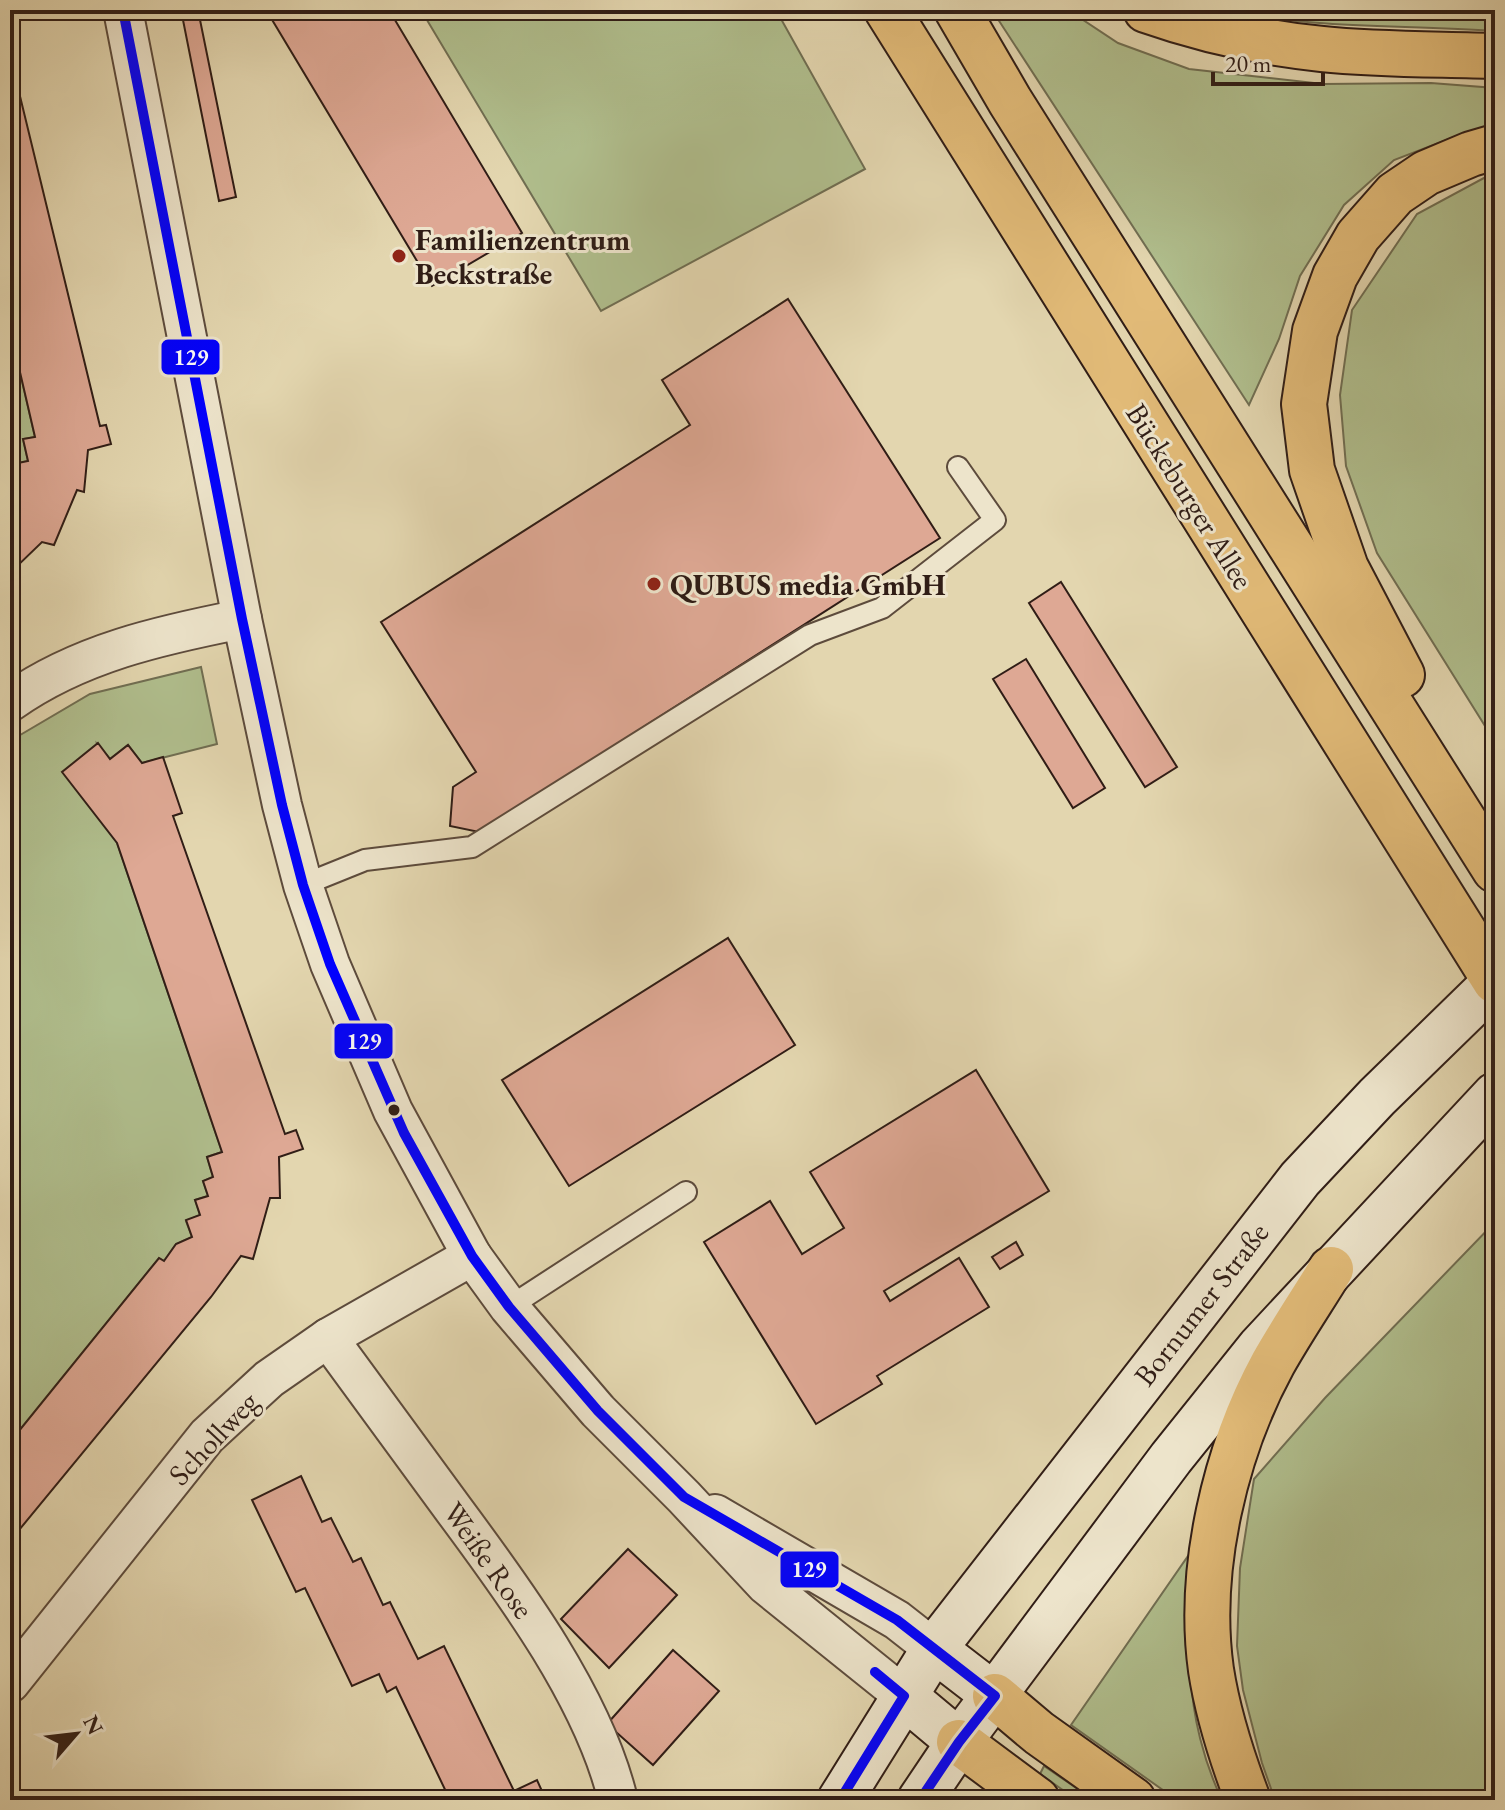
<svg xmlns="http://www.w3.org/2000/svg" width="1505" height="1810" viewBox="0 0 1505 1810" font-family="'EB Garamond',serif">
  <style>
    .green { fill: #b0be8d; stroke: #706e52; stroke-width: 2 }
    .building { fill: #dea894; stroke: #301d16; stroke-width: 2 }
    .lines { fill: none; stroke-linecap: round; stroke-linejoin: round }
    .service-casing { stroke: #5d4b3c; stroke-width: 24 }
    .minor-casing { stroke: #5d4b3c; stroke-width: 42 }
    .secondary-casing { stroke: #301d16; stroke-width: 48 }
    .trunk-casing { stroke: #301d16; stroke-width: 48 }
    .service { stroke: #ede4cb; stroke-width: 20 }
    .minor { stroke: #ede4cb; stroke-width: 38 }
    .secondary { stroke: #ede4cb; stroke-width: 44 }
    .trunk { stroke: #e2bb78; stroke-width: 44 }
    .bus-1-casing { stroke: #ede4cb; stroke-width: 16 }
    .bus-1 { stroke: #00f; stroke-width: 10 }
    .poi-dot { fill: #8f2418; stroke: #ede4cb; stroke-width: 3 }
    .bus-dot { fill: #301d16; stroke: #ede4cb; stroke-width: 3 }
    .labels { text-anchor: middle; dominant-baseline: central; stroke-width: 6; stroke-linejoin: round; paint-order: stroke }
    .poi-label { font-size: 30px; font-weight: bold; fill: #301d16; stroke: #ede4cb; text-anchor: start }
    .street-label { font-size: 30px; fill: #301d16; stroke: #ede4cb }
    .line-badge { stroke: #ede4cb; stroke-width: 3 }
    .badge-label { font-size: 22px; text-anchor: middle; font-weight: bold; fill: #fff }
  </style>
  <rect width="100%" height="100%" fill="#e3d6af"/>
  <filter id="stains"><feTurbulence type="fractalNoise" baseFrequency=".0025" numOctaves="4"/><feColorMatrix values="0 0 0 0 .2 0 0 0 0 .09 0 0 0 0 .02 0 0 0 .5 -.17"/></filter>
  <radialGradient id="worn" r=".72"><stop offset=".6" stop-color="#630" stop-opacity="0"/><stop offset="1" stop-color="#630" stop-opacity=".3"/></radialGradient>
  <g class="green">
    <path d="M421,10H776L865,169L601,311Z"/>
    <path d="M992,10H1068L1118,43L1189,69L1323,84L1431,83L1495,88V126L1467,132L1394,160L1344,205L1300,276L1279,339L1249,405Z"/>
    <path d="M1227,10H1495V31C1406,24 1315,30 1227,10Z"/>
    <path d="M1495,172V742L1377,553L1346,466L1340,395L1352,310L1417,214Z"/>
    <path d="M10,329L35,437L23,439L28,461L13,464L17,481L10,483Z"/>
    <path d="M201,667L217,744L142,763L128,745L110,759L97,744L117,843L222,1152L207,1157L213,1177L203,1181L208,1196L195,1200L200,1215L186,1221L192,1237L176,1244L164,1261L159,1258L10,1442V741L90,694Z"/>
    <path d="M1495,1222V1800H1275L1262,1763L1243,1690L1237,1646L1240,1568L1254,1479L1325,1398Z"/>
    <path d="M1197,1543C1195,1586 1190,1630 1191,1674C1192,1716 1204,1762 1222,1800H1177L1071,1725Z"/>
    <path d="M1044,1766L1094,1800H1077L1040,1774Z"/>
  </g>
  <g class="building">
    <path d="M181,10H198L236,197L219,201Z"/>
    <path d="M283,10H389L522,233L432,286L271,18Z"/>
    <path d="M10,55L100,426L106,425L111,444L88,450L84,492L77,490L54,545L42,542L10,573V483L17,481L13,464L28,461L23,439L35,437L10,329Z"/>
    <path d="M788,299L940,538L479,832L450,826L453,787L476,772L381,622L690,425L662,380Z"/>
    <path d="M1061,582L1177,767L1145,787L1029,603Z"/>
    <path d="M1026,659L1105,788L1073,808L993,679Z"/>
    <path d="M98,743L110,759L128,745L142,763L163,757L182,813L173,816L285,1134L296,1130L303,1149L279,1157L280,1198H270L253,1259L241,1256L211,1297L10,1541V1442L159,1258L164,1261L176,1244L192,1237L186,1220L200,1215L195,1200L208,1196L203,1181L213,1177L207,1157L222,1152L117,843L62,772Z"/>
    <path d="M728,938L795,1045L569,1186L502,1080Z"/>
    <path d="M976,1070L1049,1191L884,1291L890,1301L959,1258L989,1307L877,1376L882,1384L816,1424L704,1242L770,1201L802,1254L844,1228L810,1172Z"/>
    <path d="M1016,1242L1023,1255L1000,1269L992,1257Z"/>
    <path d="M301,1476L322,1522L331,1518L353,1562L361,1558L383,1605L390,1602L418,1659L444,1646L514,1791L537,1780L546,1800H450L396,1687L387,1692L379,1674L352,1686L305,1588L296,1592L252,1500Z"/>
    <path d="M628,1549L677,1595L609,1668L561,1619Z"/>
    <path d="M673,1650L719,1691L653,1765L607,1724Z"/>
  </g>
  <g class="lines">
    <defs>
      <g id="service">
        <path d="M303,885L365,860L472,847L810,635L882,608L995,520L958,467"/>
        <path d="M509,1307L686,1192"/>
      </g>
      <g id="minor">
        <path d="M123,10L242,619L282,805L303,885L330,964L393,1111L472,1256L509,1307L598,1411L684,1497L766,1585L904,1696"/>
        <path d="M10,702C79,653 161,635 242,619"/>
        <path d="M328,1338C370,1395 412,1453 454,1510C515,1592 594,1699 618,1800"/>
        <path d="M715,1514L897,1620L934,1649"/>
        <path d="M10,1683L207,1436L269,1379L328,1338L472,1256"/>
      </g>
      <g id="secondary">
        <path d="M934,1649L995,1696"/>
        <path d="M904,1696L959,1742"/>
        <path d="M840,1800L934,1649L1300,1179L1377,1097L1495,982"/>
        <path d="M920,1800L959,1742L1171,1458L1260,1347L1495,1095"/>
      </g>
      <g id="trunk">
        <path d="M887,10L1495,981"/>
        <path d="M957,10L1010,101L1495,870"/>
        <path d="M1146,10C1203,30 1262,43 1322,49C1379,55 1438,54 1495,56"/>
        <path d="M1402,675L1346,568L1312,470L1304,404L1315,331L1335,276L1358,236L1395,194L1426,173L1471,154L1495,147"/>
        <path d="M995,1696L1039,1733L1133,1800"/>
        <path d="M959,1742L1037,1800"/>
        <path d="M1248,1800C1232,1758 1218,1715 1211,1670C1197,1570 1225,1451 1273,1363C1291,1331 1312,1300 1331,1269"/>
      </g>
    </defs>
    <use href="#service" class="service-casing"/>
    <use href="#minor" class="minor-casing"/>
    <use href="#secondary" class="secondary-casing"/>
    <use href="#trunk" class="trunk-casing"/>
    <use href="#service" class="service"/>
    <use href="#minor" class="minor"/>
    <use href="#secondary" class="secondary"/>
    <use href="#trunk" class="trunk"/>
    <defs>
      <g id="bus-1">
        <path d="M123,10L242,619L282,805L303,885L330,964L404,1133L472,1256L509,1307L598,1411L684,1497L897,1620L995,1696L959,1742L920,1800"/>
        <path d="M840,1800L904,1696L875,1672"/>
      </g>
    </defs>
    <use href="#bus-1" class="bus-1-casing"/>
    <use href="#bus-1" class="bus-1"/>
  </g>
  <g class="poi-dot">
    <circle cx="399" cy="256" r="8"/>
    <circle cx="654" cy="584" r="8"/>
  </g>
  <circle class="bus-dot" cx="394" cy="1110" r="7"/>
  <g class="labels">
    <g class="poi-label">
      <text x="415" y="239">Familienzentrum<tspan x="415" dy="34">Beckstraße</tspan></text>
      <text x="670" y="584">QUBUS media GmbH</text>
    </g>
    <g class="street-label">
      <text transform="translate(1190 496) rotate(58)">Bückeburger Allee</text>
      <text transform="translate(1201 1304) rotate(-52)">Bornumer Straße</text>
      <text transform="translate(213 1438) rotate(-47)">Schollweg</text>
      <text transform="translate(489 1560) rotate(55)">Weiße Rose</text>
    </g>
  </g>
  <g class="line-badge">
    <rect x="160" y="338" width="61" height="38" rx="8" fill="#00f"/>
    <rect x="333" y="1022" width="61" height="38" rx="8" fill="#00f"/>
    <rect x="779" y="1550" width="61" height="39" rx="8" fill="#00f"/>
  </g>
  <g class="badge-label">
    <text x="191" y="365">129</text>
    <text x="364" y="1049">129</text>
    <text x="809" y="1577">129</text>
  </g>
  <rect width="1505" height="1810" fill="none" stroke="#e3d6af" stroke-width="40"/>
  <rect x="12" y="12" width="1481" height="1786" fill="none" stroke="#301d16" stroke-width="4"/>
  <rect x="20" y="20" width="1465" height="1770" fill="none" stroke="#301d16" stroke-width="2"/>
  <g transform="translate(76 1734) rotate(62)" stroke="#ede4cb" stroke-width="6" paint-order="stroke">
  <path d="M0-6L14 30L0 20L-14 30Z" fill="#301d16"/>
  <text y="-12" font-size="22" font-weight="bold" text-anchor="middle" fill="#301d16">N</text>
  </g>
  <path d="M1213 72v12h110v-12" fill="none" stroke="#301d16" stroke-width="4"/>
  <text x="1225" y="72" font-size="24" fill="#301d16" stroke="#ede4cb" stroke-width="6" paint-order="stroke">20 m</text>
  <rect width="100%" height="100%" filter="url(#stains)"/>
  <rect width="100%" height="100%" fill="url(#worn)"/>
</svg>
